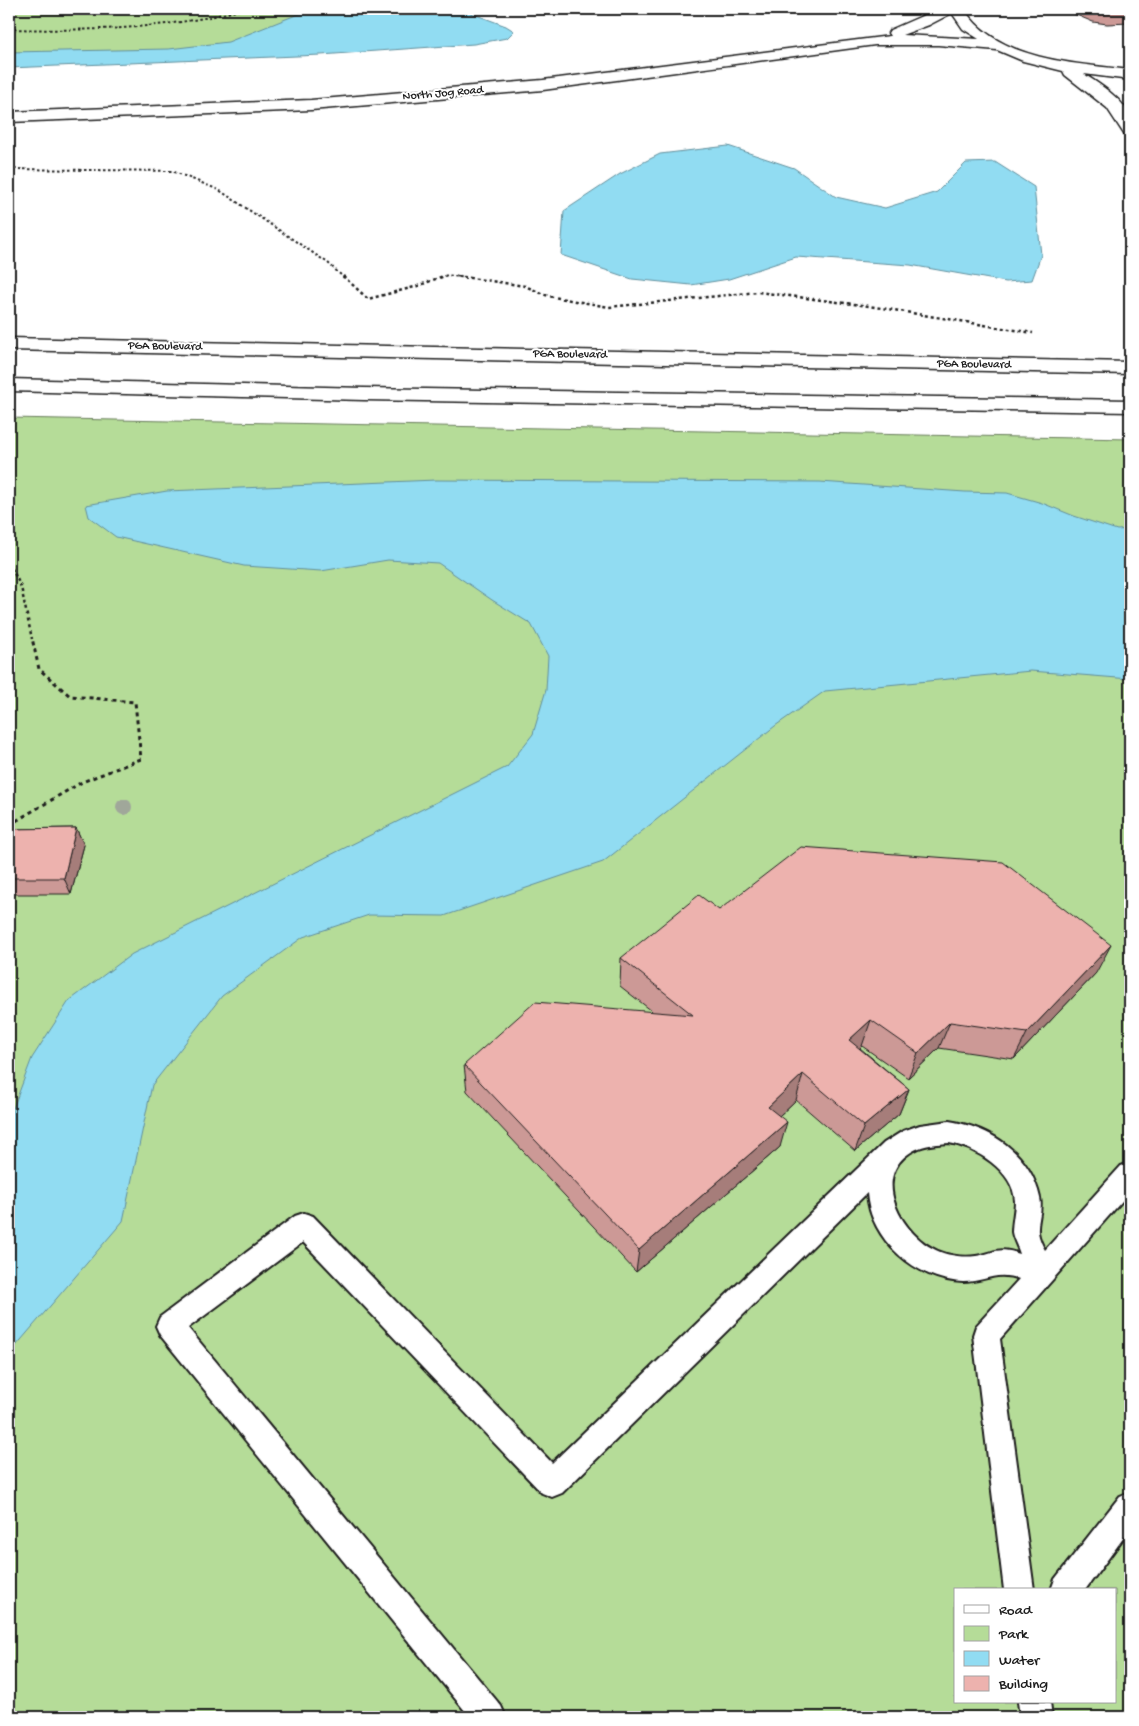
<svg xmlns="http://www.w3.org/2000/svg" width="1139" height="1726" viewBox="0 0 1139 1726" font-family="'Gochi Hand',sans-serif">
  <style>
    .green { fill: #b5dc98; stroke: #687c5a; fill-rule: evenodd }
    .water { fill: #91dcf2; stroke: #628f9c }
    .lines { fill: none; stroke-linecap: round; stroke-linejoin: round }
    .lane-casing { stroke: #1c1c1c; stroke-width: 4 }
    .secondary-casing { stroke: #1c1c1c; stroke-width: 3 }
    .primary-casing { stroke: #1c1c1c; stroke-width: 3 }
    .path-far2 { stroke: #1c1c1c; stroke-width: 2; stroke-dasharray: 2.5 2.5; stroke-linecap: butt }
    .path-far1 { stroke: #1c1c1c; stroke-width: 2.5; stroke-dasharray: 3 3; stroke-linecap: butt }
    .path { stroke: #1c1c1c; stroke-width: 3; stroke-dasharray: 4 4; stroke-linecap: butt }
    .lane { fill: #fff; fill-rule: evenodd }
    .secondary { fill: #fff; fill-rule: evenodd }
    .primary { fill: #fff; fill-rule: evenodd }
    .tree { fill: #a0a79a }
    .wall { fill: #cc9996; stroke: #1c1c1c }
    .shaded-wall { fill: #a67d7a; stroke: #1c1c1c }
    .building { fill: #edb2ae; stroke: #1c1c1c }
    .labels { text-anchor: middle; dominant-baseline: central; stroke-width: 4; stroke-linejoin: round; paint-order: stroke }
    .far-street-label { font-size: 12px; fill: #1c1c1c; stroke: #fff }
  </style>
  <rect width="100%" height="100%" fill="#fff"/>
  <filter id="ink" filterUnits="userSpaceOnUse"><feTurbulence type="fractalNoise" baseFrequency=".02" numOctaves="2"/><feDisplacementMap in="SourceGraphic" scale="10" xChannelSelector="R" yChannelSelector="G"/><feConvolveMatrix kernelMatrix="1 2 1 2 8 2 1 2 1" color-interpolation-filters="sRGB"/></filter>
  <g filter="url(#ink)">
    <g class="green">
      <path d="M9,9H370L254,51L9,57Z"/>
      <path d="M9,418L1130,439V1717H9ZM955,1590H1115V1702H955Z"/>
    </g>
    <g class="water">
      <path d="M319,9H460L506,26L514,31L507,38L474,44L321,55L9,68V52L169,49L228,42L296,15Z"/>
      <path d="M728,146L794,168L836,197L885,208L937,192L966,163L995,162L1034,187L1041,255L1032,280L1006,282L910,265L796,257L729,279L691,285L632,279L561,255L564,211L620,174L660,154Z"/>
      <path d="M436,480L820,482L965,492L1007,493L1042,503L1074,516L1117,530L1130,529V679L1031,671L825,691L775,726L603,862L444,916L369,915L303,937L222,996L152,1085L123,1221L9,1354V1119L32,1058L69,1001L132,954L507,767L533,734L546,690L548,656L531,624L492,600L438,563L388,560L321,571L244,566L116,537L89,517L86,505L167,491Z"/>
    </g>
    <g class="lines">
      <defs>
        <g id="lane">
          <path d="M949,1121C992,1128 1030,1153 1040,1198C1043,1209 1037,1221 1038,1232C1039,1238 1042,1245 1045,1250L1121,1166L1130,1163V1192L1000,1339L1034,1590H1004L973,1335L976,1326L1019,1279C996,1270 985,1282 963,1282C916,1280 870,1240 867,1193L562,1493L552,1497L542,1493L303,1242L188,1328L501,1706L506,1717H470L160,1335L156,1326L160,1317L295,1216L304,1213L313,1216L552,1463L884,1143L903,1131L920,1125ZM949,1143C975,1147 1014,1171 1015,1201C1015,1211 1012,1222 1012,1232C1013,1239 1018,1247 1020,1254C997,1246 996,1253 976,1256C961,1258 944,1255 932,1248C896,1228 869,1169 919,1148C928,1144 939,1144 949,1143Z"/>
          <path d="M1130,1492V1529L1085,1590H1051L1055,1579L1120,1496Z"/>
          <path d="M1018,1702H1050L1052,1717H1020Z"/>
        </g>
        <path id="secondary" d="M938,9H964C998,61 1074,63 1130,70V80L1084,74C1099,84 1122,98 1130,116C1132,121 1130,130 1130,136L1124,134L1107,108L1065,75L1063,71L1023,61L997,50L938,45H875L543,90L311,110L9,122V112L311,100L543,80L890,36L888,33L890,30ZM952,13L963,29L979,39L902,35L929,25Z"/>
        <g id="primary">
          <path d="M9,338L1130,362V374L9,350Z"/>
          <path d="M9,379L364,388L1130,400V412L364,400L9,391Z"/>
        </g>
      </defs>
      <use href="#lane" class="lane-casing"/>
      <use href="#secondary" class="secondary-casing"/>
      <use href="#primary" class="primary-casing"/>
      <g class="path-far2">
        <path d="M9,29C89,31 166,30 243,9"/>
        <path d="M9,169L172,171L219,190L328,263L344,278"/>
        <path d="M440,278L447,275L466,278"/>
      </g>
      <g class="path-far1">
        <path d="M343,276L368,299L418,286L443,276"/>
        <path d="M457,276L525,286L548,296L609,307L758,292L869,306L1033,333"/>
        <path d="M9,563L21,587L32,639"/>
      </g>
      <path class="path" d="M9,825L82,782L141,759L135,702L70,696L39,669L32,638"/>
      <use href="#lane" class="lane"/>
      <use href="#secondary" class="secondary"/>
      <use href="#primary" class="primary"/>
    </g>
    <circle class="tree" cx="124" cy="807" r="8"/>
    <g class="wall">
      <path d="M1071,9H1130V23L1107,24L1093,22L1074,14Z"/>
      <path d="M76,828L84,845L71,894H9V829Z"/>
      <path d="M719,910L1096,973L1014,1059L939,1048L908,1078L862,1046L860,1048L909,1089L899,1114L855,1151L796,1100L779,1116L780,1147L636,1272L467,1091L464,1065L652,1011L620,986L621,958Z"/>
    </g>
    <g class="shaded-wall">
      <path d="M76,828L84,845L71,894L64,878Z"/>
      <path d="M1111,945L1096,973L1014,1059L1027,1033Z"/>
      <path d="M871,1020L862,1046L841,1066L849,1040Z"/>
      <path d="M950,1022L939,1048L908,1078L918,1053Z"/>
      <path d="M803,1074L796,1100L762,1132L768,1107Z"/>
      <path d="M909,1089L899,1114L855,1151L864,1126Z"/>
      <path d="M787,1122L780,1147L636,1272L639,1250Z"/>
    </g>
    <g class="building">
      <path d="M76,828L64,878H9V829Z"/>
      <path d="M801,847L1003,862L1111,945L1027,1033L950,1022L918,1053L871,1020L849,1040L909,1089L864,1126L803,1074L768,1107L787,1122L639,1250L464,1065L535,1002L693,1015L621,958L699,895L719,910Z"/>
    </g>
  </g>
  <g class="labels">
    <g class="far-street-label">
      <text transform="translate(443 94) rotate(-5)">North Jog Road</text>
      <text transform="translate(165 347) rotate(1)">PGA Boulevard</text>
      <text transform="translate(570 355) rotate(1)">PGA Boulevard</text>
      <text transform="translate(974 365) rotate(1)">PGA Boulevard</text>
    </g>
  </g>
  <rect width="1139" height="1726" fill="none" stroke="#fff" stroke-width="30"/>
  <rect x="15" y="15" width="1109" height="1696" fill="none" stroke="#1c1c1c" stroke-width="2" filter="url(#ink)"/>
  <rect x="954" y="1588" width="162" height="115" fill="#ffffff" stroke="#a4a4a4"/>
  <rect x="964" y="1605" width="25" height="8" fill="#ffffff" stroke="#a4a4a4"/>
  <text x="999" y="1614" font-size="15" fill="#1c1c1c">Road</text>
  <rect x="964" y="1626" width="25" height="15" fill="#b5dc98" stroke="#a4a4a4"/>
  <text x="999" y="1638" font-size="15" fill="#1c1c1c">Park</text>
  <rect x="964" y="1651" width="25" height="15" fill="#91dcf2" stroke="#a4a4a4"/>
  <text x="999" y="1664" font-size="15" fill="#1c1c1c">Water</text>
  <rect x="964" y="1676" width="25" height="15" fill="#edb2ae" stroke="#a4a4a4"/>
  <text x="999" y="1688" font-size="15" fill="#1c1c1c">Building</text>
</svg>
